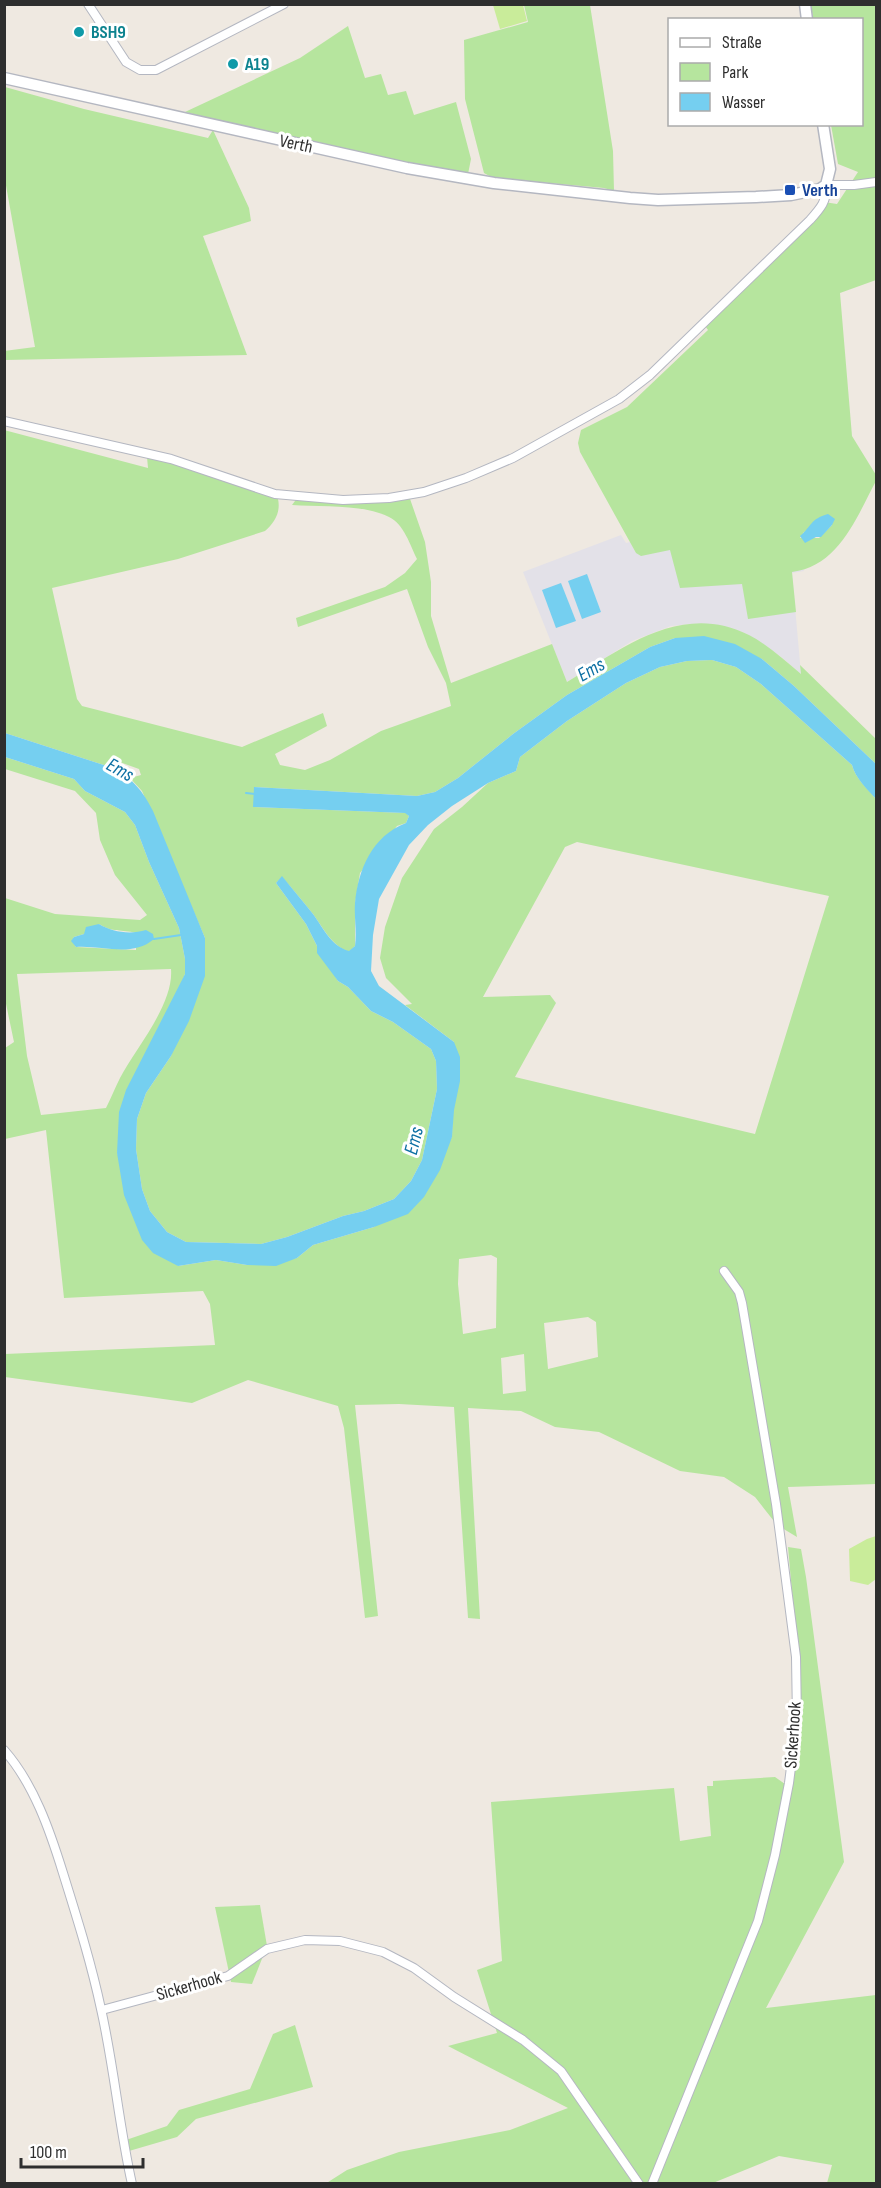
<svg xmlns="http://www.w3.org/2000/svg" width="881" height="2188" viewBox="0 0 881 2188" font-family="'Sofia Sans Condensed',sans-serif">
  <style>
    .industrial { fill: #e3e1e8 }
    .green { fill: #b6e59e; fill-rule: evenodd }
    .pitch { fill: #c9ec9a }
    .water { fill: #75cff0 }
    .lines { fill: none; stroke-linecap: round; stroke-linejoin: round }
    .stream { stroke: #75cff0; stroke-width: 2 }
    .street-casing { stroke: #b4b7c1; stroke-width: 10 }
    .secondary-casing { stroke: #b4b7c1; stroke-width: 13 }
    .street { stroke: #fff; stroke-width: 8 }
    .secondary { stroke: #fff; stroke-width: 10 }
    .culture-dot { fill: #0f9aa8; stroke: #fff; stroke-width: 2 }
    .transit-dot { fill: #1a4fb4; stroke: #fff; stroke-width: 2 }
    .labels { text-anchor: middle; dominant-baseline: central; stroke-width: 6; stroke-linejoin: round; paint-order: stroke }
    .culture-label { font-size: 18px; font-weight: bold; fill: #0d838f; stroke: #fff; text-anchor: start }
    .street-label { font-size: 18px; fill: #2e2e2e; stroke: #fff }
    .transit-label { font-size: 18px; font-weight: bold; fill: #164399; stroke: #fff; text-anchor: start }
    .water-label { font-size: 20px; font-style: italic; fill: #0d6fa3; stroke: #fff }
  </style>
  <rect width="100%" height="100%" fill="#efe9e1"/>
  <path class="industrial" d="M621,535L626,543L630,542L636,553L720,541L802,567L804,571L792,573L801,674L780,656L747,634L729,628L710,624H691L671,626L632,641L567,682L523,572Z"/>
  <g class="green">
    <path d="M524,5H590L613,151L614,191L604,188L493,178L484,173L465,99L464,40L528,22Z"/>
    <path d="M811,5H876V280L840,293L852,436L876,475V481C856,518 839,566 792,572L796,612L748,619L742,584L680,588L670,550L641,556L636,553L580,452L578,443L581,430L627,407L708,330L703,323L824,202L837,204L858,172L838,164L831,125L862,124V20L813,19ZM832,525L819,538H800L804,532Z"/>
    <path d="M348,26L365,78L381,74L388,95L406,91L414,115L456,102L471,159L468,174L325,146L185,112L300,58Z"/>
    <path d="M5,87L84,109L208,138L213,130L249,208L251,221L203,236L247,355L5,360L4,351L35,347L5,180Z"/>
    <path d="M4,430L148,468L147,457L169,461L278,499C281,513 274,523 265,531L178,559L52,588L77,699L82,706L242,747L323,713L327,726L275,754L280,765L305,770L330,760L381,731L451,706L446,683L428,647L407,589L298,627L296,618L385,587L405,573L417,559C410,545 404,524 389,517C364,504 321,507 292,505L298,497L409,496L425,542L431,582V616L451,683L552,644L567,682C622,648 682,601 749,635C768,645 784,660 801,674L800,665L876,739V764L794,686L762,659L675,638L650,647L567,695L513,734L458,778L435,792L417,796L254,787V807L406,813L409,816L406,823L397,826L360,873L355,904V946L349,952C331,945 324,929 313,914C303,902 293,889 282,877L276,883L306,924L317,946L338,981L348,987L371,1011L393,1022L431,1049L436,1061L437,1089L422,1160L411,1181L394,1199L364,1211L343,1216L287,1237L261,1244L186,1242L167,1232L150,1211L142,1189L136,1149L137,1119L146,1093L171,1056L205,938L142,791L130,778L141,775L139,769L114,760L113,768L5,733Z"/>
    <path d="M712,660L736,667L761,684L852,765C855,778 868,789 876,799V1484L788,1487L797,1537L777,1525L755,1497L724,1477L680,1471L599,1432L555,1427L521,1411L468,1408L480,1619L468,1618L454,1407L399,1404L355,1405L378,1616L365,1618L344,1428L338,1406L248,1380L192,1403L5,1377V1354L215,1345L210,1304L203,1291L64,1298L46,1130L5,1139V1048L14,1042L5,999V898L55,914L140,920L147,915L115,875L100,840L96,813L75,791L5,769V757L74,779L85,791L125,812L135,825L149,862L179,928L185,959V974L117,1153L178,1266L216,1260L247,1265L297,1258L313,1245L374,1227L452,1137L454,1042L405,1005L412,1004L386,978L380,958L385,927L402,878L434,829L462,807L488,783L516,771L520,757L567,721L626,683L660,667L687,661ZM577,842L829,896L755,1134L515,1077L556,1003L550,995L483,997L565,847ZM99,924C113,933 121,929 136,933V950L76,947L72,941L74,937L84,934ZM171,969C174,1004 136,1048 120,1078C115,1088 111,1098 106,1108L41,1115L27,1056L17,974ZM491,1255L497,1258L496,1328L463,1334L458,1284L459,1259ZM588,1317L596,1322L598,1357L548,1369L544,1323ZM524,1354L526,1391L503,1394L501,1358Z"/>
    <path d="M788,1547L801,1549L806,1577L844,1862L766,2008L876,1995V2183H827L832,2165L779,2156L713,2183L325,2184L347,2170L399,2152L510,2130L568,2108L448,2046L497,2033L477,1970L502,1961L491,1802L674,1788L680,1841L711,1836L707,1786H713V1781L775,1777L785,1784L775,1850L780,1848L795,1772L801,1693Z"/>
    <path d="M260,1905L267,1946L252,1984L231,1982L215,1907Z"/>
    <path d="M295,2025L313,2087L196,2119L177,2137L129,2151L126,2140L167,2126L179,2110L250,2089L273,2034Z"/>
  </g>
  <g class="pitch">
    <path d="M493,5H523L527,21L500,29Z"/>
    <path d="M876,1536V1579L868,1585L850,1581L849,1549L867,1539Z"/>
  </g>
  <g class="water">
    <path d="M828,514L835,519L832,525L821,537H816L805,543L800,536C812,526 810,519 828,514Z"/>
    <path d="M587,574L601,612L582,619L568,581Z"/>
    <path d="M561,583L576,621L556,628L542,590Z"/>
    <path d="M704,636L735,644L762,659L794,686L876,764V799C868,790 855,778 852,765L761,684L736,667L712,660L687,661L660,667L626,683L567,721L520,757L516,771L488,783L452,806L428,825L409,845L379,899L373,935L371,971L379,986L454,1042L460,1057V1081L454,1110L452,1137L440,1170L424,1197L408,1214L374,1227L313,1245L297,1258L276,1266L247,1265L216,1260L178,1266L153,1253L142,1240L124,1195L117,1153L119,1112L126,1090L185,974V959L179,928L149,862L135,825L125,812L85,791L74,779L5,757V733L113,768C134,780 142,790 153,811L205,938V976L189,1021L171,1056L146,1093L137,1119L136,1149L142,1189L150,1211L167,1232L186,1242L261,1244L287,1237L343,1216L364,1211L394,1199L411,1181L422,1160L437,1089L436,1061L431,1049L393,1022L371,1011L348,987L338,981L317,953V946L306,924L276,883L282,876C292,889 303,901 313,914C324,929 331,946 349,951L355,946C357,932 354,917 355,903C358,870 372,836 406,823L409,816L405,813L253,807L254,787L417,796L435,792L458,778L513,734L567,695L650,647L675,638Z"/>
    <path d="M99,924C112,932 130,935 146,930L153,934L154,939C132,958 102,945 76,947L71,941L74,937L84,934L86,927Z"/>
  </g>
  <g class="lines">
    <g class="stream">
      <path d="M246,793L255,794"/>
      <path d="M154,939L181,935"/>
    </g>
    <defs>
      <g id="street">
        <path d="M88,4L126,62L140,70H156L284,4"/>
        <path d="M4,421L171,459L275,494L343,500L389,498L424,492L466,478L513,458L619,399L650,375L810,220C820,209 828,200 826,185H854L876,182"/>
        <path d="M4,1750C34,1784 50,1831 63,1873C77,1918 91,1962 101,2009C114,2066 119,2126 132,2184"/>
        <path d="M102,2010L228,1976L267,1949L305,1940L340,1941L383,1952L414,1968L454,1997L523,2040L561,2071L639,2184"/>
        <path d="M652,2184L758,1921L775,1855L789,1783L797,1720L796,1657L776,1504L742,1303L739,1292L724,1271"/>
      </g>
      <g id="secondary">
        <path d="M805,4L807,20"/>
        <path d="M4,78L407,168L494,183L630,198L658,200L756,197L791,195L820,189L826,185L830,169L823,124"/>
      </g>
    </defs>
    <use href="#street" class="street-casing"/>
    <use href="#secondary" class="secondary-casing"/>
    <use href="#street" class="street"/>
    <use href="#secondary" class="secondary"/>
  </g>
  <g class="culture-dot">
    <circle cx="79" cy="32" r="6"/>
    <circle cx="233" cy="64" r="6"/>
  </g>
  <rect class="transit-dot" x="784" y="184" width="12" height="12" rx="3"/>
  <g class="labels">
    <g class="culture-label">
      <text x="91" y="32">BSH9</text>
      <text x="245" y="64">A19</text>
    </g>
    <g class="street-label">
      <text transform="translate(296 144) rotate(12)">Verth</text>
      <text transform="translate(793 1735) rotate(-86)">Sickerhook</text>
      <text transform="translate(189 1986) rotate(-16)">Sickerhook</text>
    </g>
    <g class="transit-label">
      <text x="802" y="190">Verth</text>
    </g>
    <g class="water-label">
      <text transform="translate(591 670) rotate(-30)">Ems</text>
      <text transform="translate(120 770) rotate(29)">Ems</text>
      <text transform="translate(414 1141) rotate(-76)">Ems</text>
    </g>
  </g>
  <rect width="881" height="2188" fill="none" stroke="#2e2e2e" stroke-width="12"/>
  <rect x="668" y="18" width="195" height="108" fill="#ffffff" stroke="#ababab" stroke-width="1.5"/>
  <rect x="680" y="38" width="30" height="9" fill="#ffffff" stroke="#ababab" stroke-width="1.5"/>
  <text x="722" y="48" font-size="18" fill="#2e2e2e">Straße</text>
  <rect x="680" y="63" width="30" height="18" fill="#b6e59e" stroke="#ababab" stroke-width="1.5"/>
  <text x="722" y="78" font-size="18" fill="#2e2e2e">Park</text>
  <rect x="680" y="93" width="30" height="18" fill="#75cff0" stroke="#ababab" stroke-width="1.5"/>
  <text x="722" y="108" font-size="18" fill="#2e2e2e">Wasser</text>
  <path d="M21 2158v9h122v-9" fill="none" stroke="#2e2e2e" stroke-width="3"/>
  <text x="30" y="2158" font-size="18" fill="#2e2e2e" stroke="#ffffff" stroke-width="4.5" paint-order="stroke">100 m</text>
</svg>
